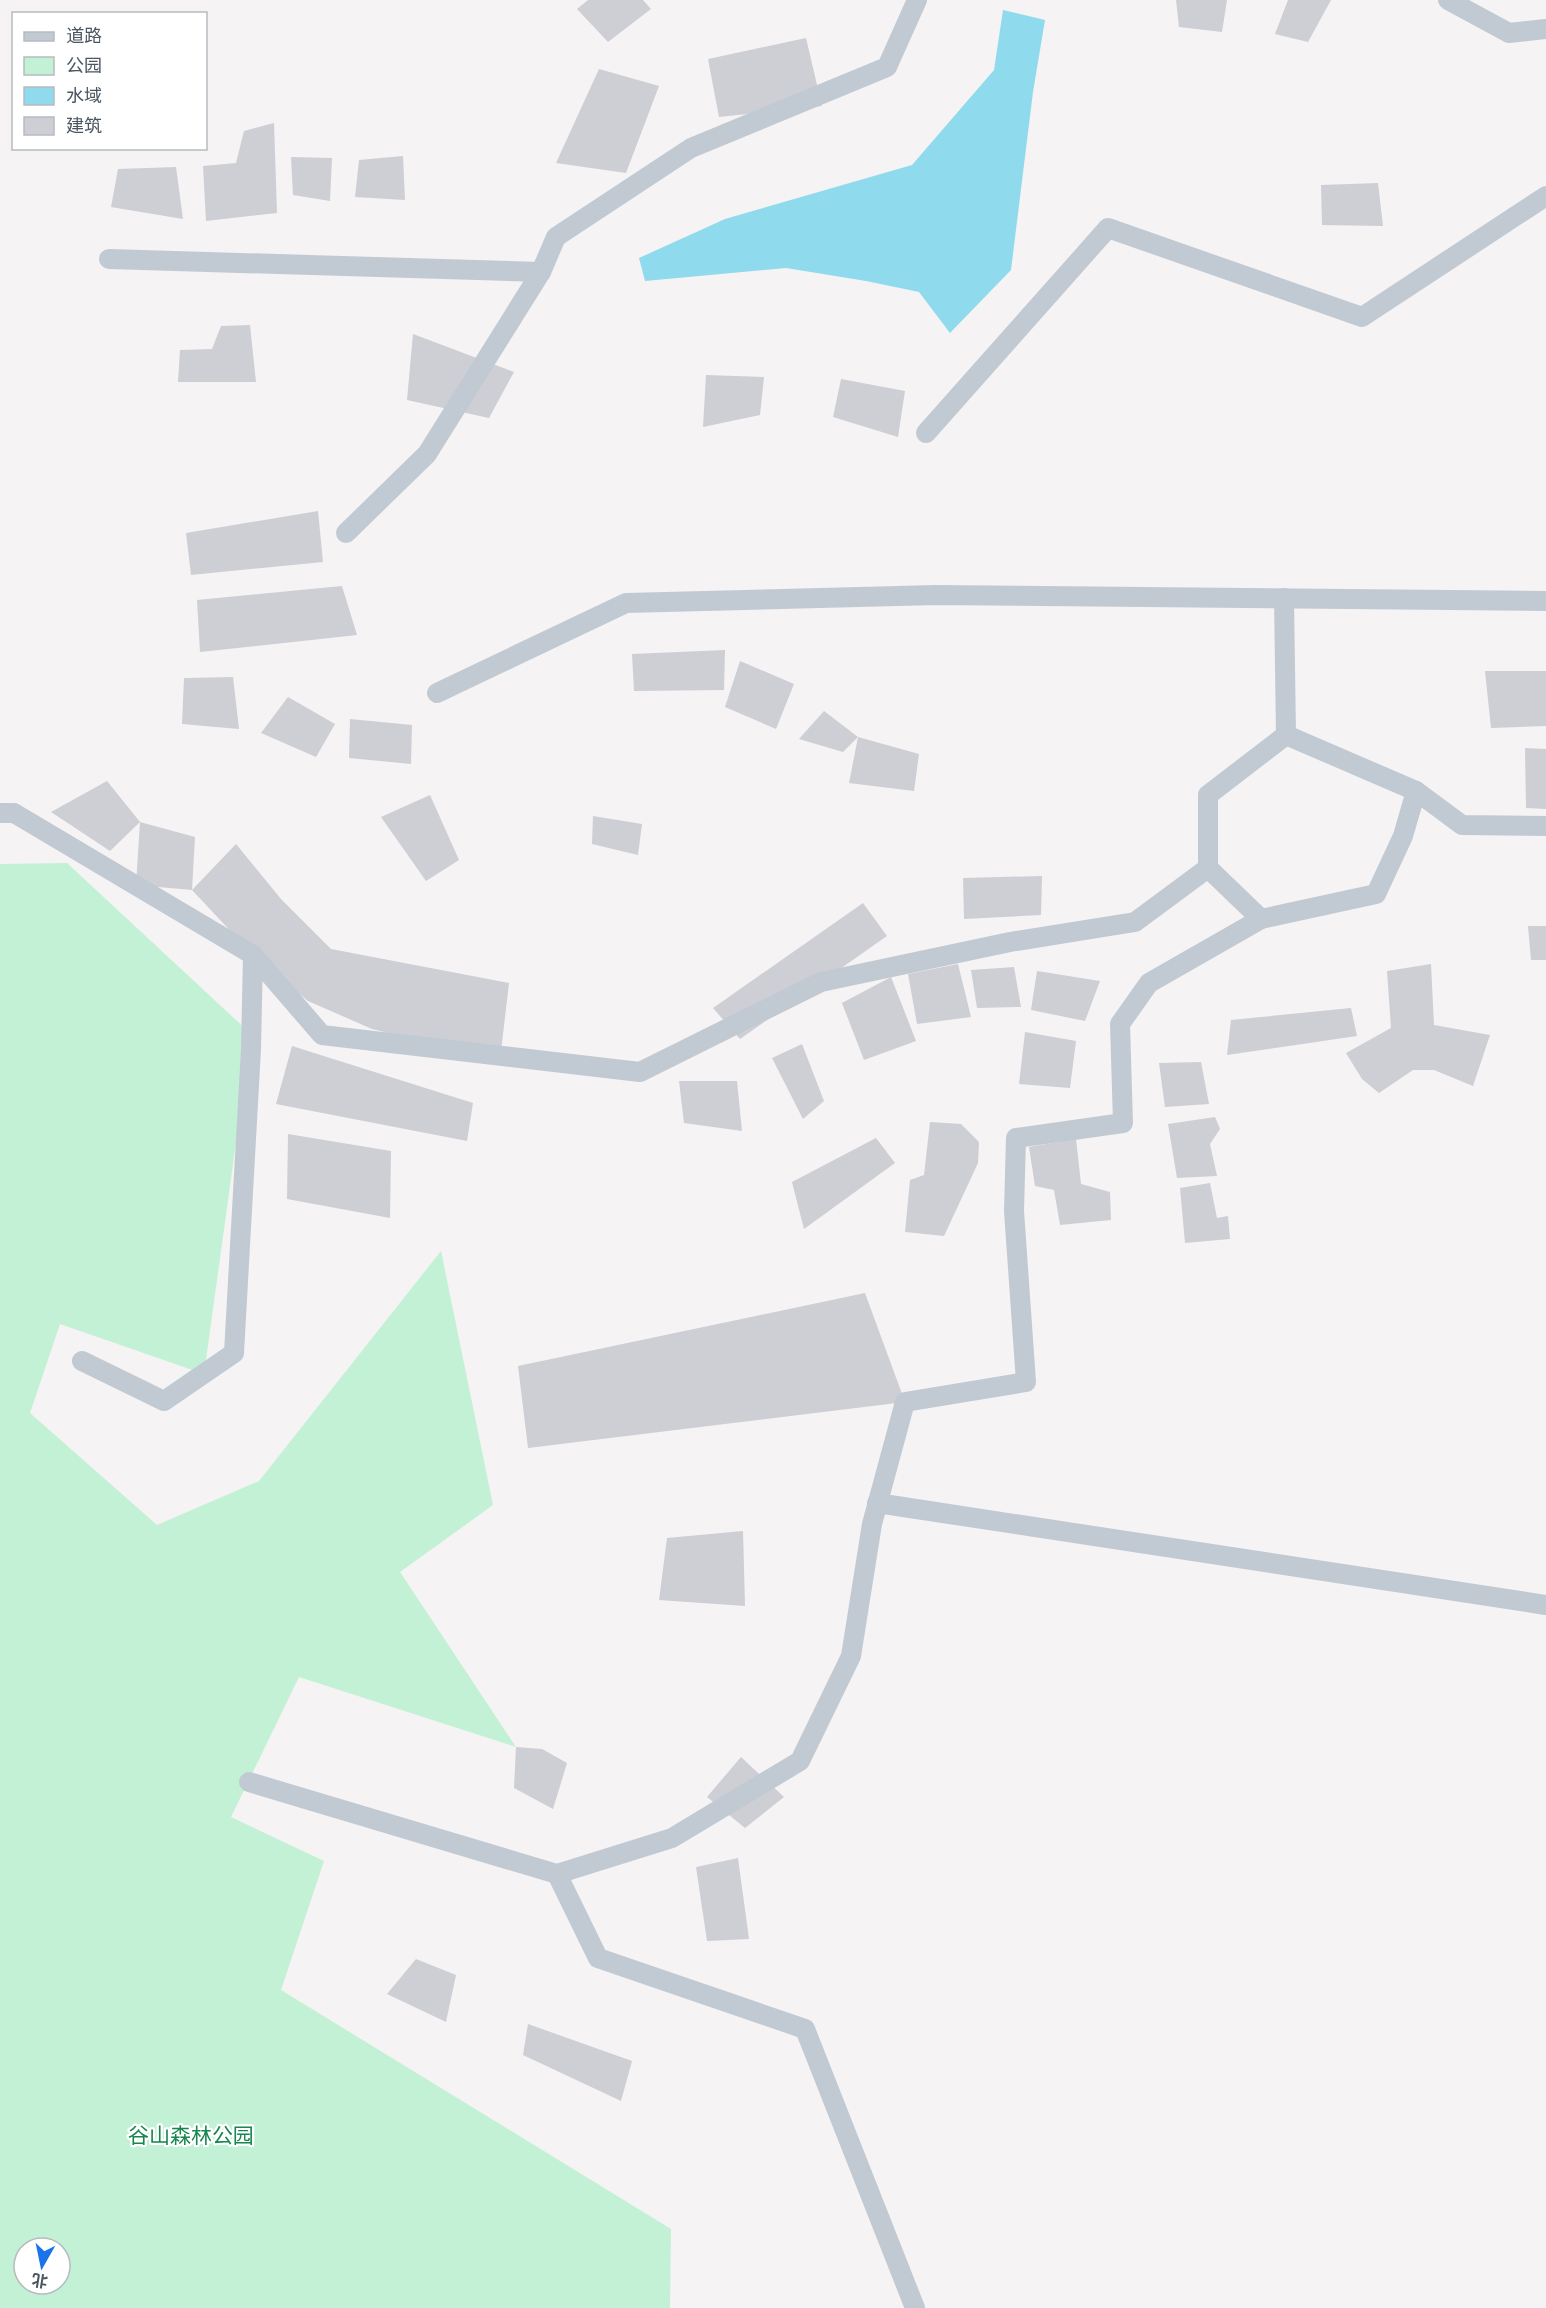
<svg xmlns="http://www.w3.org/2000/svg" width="1546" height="2308" viewBox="0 0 1546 2308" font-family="'Fira Sans Condensed','Noto Sans SC',sans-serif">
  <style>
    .green { fill: #c3f1d5; fill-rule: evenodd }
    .water { fill: #90daee }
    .building { fill: #cdcfd5 }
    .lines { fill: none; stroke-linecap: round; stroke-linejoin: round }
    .street { stroke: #c1cad2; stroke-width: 20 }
    .labels { text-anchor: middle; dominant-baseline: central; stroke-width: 4.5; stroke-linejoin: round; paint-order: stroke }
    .park-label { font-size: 21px; fill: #17864f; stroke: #fff }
  </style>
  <rect width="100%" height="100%" fill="#f5f3f3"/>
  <path class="green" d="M67,863L251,1034L204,1374L60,1324L30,1413L157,1525L259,1481L441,1251L493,1505L400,1572L516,1747L299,1677L231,1817L324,1861L281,1990L671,2229L670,2308H0V864ZM24,2248H60V2284H24Z"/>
  <path class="water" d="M1003,10L1045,20L1033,92L1011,270L950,333L919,292L866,281L786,268L645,281L639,258L725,219L912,165L994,70Z"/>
  <g class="building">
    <path d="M588,0H643L651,9L608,42L577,9Z"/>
    <path d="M1176,0H1227L1222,32L1179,27Z"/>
    <path d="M1288,0H1331L1308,42L1275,34Z"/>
    <path d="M806,38L822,106L719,117L708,59Z"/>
    <path d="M599,69L659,86L626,173L556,163Z"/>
    <path d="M274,123L277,213L206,221L203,166L236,163L244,131Z"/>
    <path d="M403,156L405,200L355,197L359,160Z"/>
    <path d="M291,157L332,158L330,201L293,195Z"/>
    <path d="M176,167L183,219L111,207L118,169Z"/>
    <path d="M1378,183L1383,226L1322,225L1321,185Z"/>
    <path d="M250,325L256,382H178L180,350L212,349L221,326Z"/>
    <path d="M413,334L514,372L489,418L407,400Z"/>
    <path d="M706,375L764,377L760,415L703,427Z"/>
    <path d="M841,379L905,391L898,437L833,417Z"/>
    <path d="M318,511L323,562L191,575L186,533Z"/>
    <path d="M342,586L357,635L200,652L197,600Z"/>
    <path d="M725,650L724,690L634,691L632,654Z"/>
    <path d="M740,661L794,684L776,729L725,707Z"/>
    <path d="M1485,671H1546V726L1491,728Z"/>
    <path d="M233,677L239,729L182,724L184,678Z"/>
    <path d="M288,697L335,724L316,757L261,733Z"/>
    <path d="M824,711L858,737L843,752L799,739Z"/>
    <path d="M350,719L412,725L411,764L349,758Z"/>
    <path d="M858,737L919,754L914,791L849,783Z"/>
    <path d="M1525,748L1546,749V809L1526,808Z"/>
    <path d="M107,781L140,822L110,851L51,812Z"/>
    <path d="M430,795L459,860L426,881L381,817Z"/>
    <path d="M593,816L642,824L638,855L592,844Z"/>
    <path d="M140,822L195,837L192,890L236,844L281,899L331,949L509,983L500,1060L372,1029L308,1001L253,955L192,890L136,885Z"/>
    <path d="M1042,876L1041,915L964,919L963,878Z"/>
    <path d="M863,903L887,936L740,1039L713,1008Z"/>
    <path d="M1528,926H1546V960H1531Z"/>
    <path d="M958,964L971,1017L917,1024L908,974Z"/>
    <path d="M1431,964L1434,1025L1490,1035L1473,1086L1434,1070H1413L1379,1093L1362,1079L1346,1053L1391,1028L1387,971Z"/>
    <path d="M1014,967L1021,1007L977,1008L971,970Z"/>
    <path d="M1037,971L1100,981L1085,1021L1031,1010Z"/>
    <path d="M891,977L916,1041L864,1060L842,1003Z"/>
    <path d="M1351,1008L1357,1036L1227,1055L1231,1020Z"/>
    <path d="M1025,1032L1076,1041L1070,1088L1019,1084Z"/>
    <path d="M802,1044L824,1101L803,1119L772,1058Z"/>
    <path d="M292,1046L473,1103L467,1141L276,1104Z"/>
    <path d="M1201,1062L1209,1104L1165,1107L1159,1063Z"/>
    <path d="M679,1081H737L742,1131L684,1123Z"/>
    <path d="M1215,1117L1220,1129L1210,1144L1217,1176L1177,1178L1168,1124Z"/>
    <path d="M930,1122L961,1124L979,1142L978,1163L944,1236L905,1232L910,1180L924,1175Z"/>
    <path d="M288,1134L391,1151L390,1218L287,1199Z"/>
    <path d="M876,1138L895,1163L804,1229L792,1182Z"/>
    <path d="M1076,1139L1081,1184L1110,1192L1111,1220L1060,1225L1054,1190L1035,1186L1029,1147Z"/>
    <path d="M1210,1183L1217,1218L1228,1216L1230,1239L1185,1243L1180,1188Z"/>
    <path d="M865,1293L905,1402L528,1448L518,1366Z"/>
    <path d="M743,1531L745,1606L659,1600L667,1538Z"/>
    <path d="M516,1747L542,1749L567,1763L553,1809L514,1788Z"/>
    <path d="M741,1757L784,1797L745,1828L707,1797Z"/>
    <path d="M738,1858L749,1939L707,1941L696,1867Z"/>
    <path d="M416,1959L456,1975L446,2022L387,1994Z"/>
    <path d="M528,2024L632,2061L621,2101L523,2055Z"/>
  </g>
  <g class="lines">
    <g class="street">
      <path d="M1448,0L1509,33L1546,29"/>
      <path d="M109,259L541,272L556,237L691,148L887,67L917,0"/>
      <path d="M926,433L1108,228L1362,317L1546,196"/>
      <path d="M346,533L427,454L541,272"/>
      <path d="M1284,598L1286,735"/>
      <path d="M437,693L626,603L936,595L1546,601"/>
      <path d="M1416,791L1462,825L1546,826"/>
      <path d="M0,813H14L253,955L251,1049L234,1353L164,1401L82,1361"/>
      <path d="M253,955L322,1035L640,1072L821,982L1010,942L1135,922L1208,868V795L1286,735L1416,791L1403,836L1376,894L1261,919L1208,868"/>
      <path d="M877,1503L1546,1605"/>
      <path d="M249,1782L557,1874L672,1838L800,1761L851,1656L872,1524L905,1402L1026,1382L1014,1211L1016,1138L1123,1123L1120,1024L1149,983L1261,919"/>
      <path d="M557,1874L598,1958L805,2029L915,2308"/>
    </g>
  </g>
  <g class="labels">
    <g class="park-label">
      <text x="191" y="2136">谷山森林公园</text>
    </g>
  </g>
  <rect x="12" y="12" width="195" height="138" fill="#ffffff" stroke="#b7bbc0" stroke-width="1.5"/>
  <rect x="24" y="32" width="30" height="9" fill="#c1cad2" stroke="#b7bbc0" stroke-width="1.5"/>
  <text x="66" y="42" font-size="18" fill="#4a5661">道路</text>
  <rect x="24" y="57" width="30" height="18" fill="#c3f1d5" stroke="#b7bbc0" stroke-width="1.5"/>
  <text x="66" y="72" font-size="18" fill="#4a5661">公园</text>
  <rect x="24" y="87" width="30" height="18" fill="#90daee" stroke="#b7bbc0" stroke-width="1.5"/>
  <text x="66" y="102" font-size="18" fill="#4a5661">水域</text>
  <rect x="24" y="117" width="30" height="18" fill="#cdcfd5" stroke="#b7bbc0" stroke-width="1.5"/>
  <text x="66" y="132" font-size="18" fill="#4a5661">建筑</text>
  <g transform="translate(42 2266) rotate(189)"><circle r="28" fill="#ffffff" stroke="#b7bbc0" stroke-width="1.5"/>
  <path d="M0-4.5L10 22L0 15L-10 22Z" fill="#1a73e8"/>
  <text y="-9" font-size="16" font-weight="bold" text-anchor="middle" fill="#4a5661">北</text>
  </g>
</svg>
